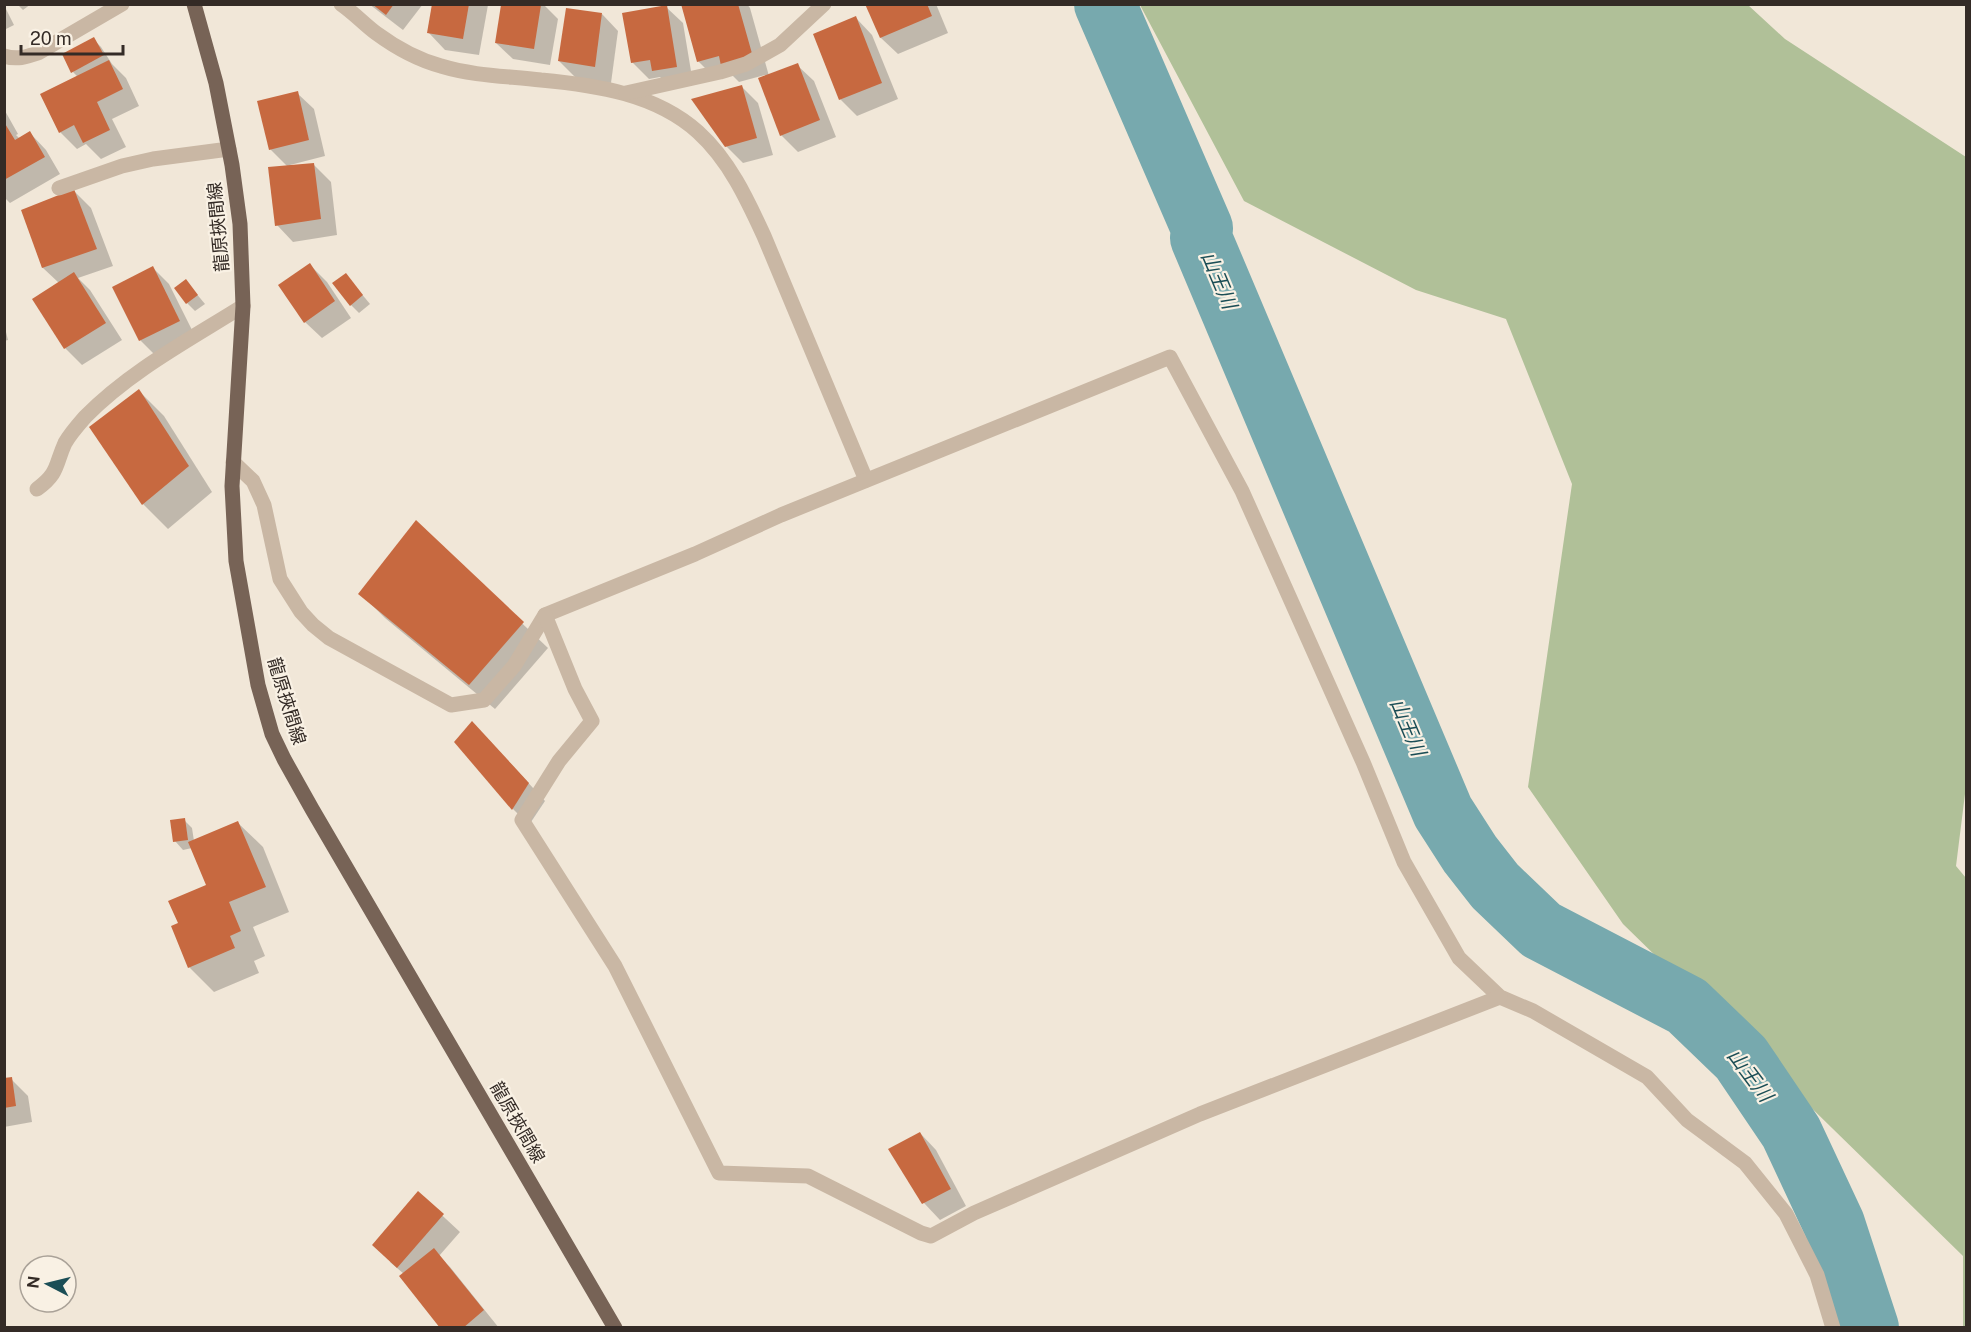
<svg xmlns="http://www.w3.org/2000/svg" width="1971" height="1332" viewBox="0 0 1971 1332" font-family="'Public Sans','Noto Sans JP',sans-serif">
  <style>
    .green { fill: #b0c098 }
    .shadow { fill: #0003 }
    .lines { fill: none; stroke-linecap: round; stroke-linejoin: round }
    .river { stroke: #77a9ae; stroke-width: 62 }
    .building { fill: #c76940 }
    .minor { stroke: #c9b7a4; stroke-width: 15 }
    .major { stroke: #776356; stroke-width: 15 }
    .labels { text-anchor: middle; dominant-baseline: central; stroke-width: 4.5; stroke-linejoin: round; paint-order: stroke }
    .street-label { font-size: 18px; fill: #342b26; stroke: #f9f1e4 }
    .water-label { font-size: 20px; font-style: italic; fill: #1b4e56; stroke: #f9f1e4 }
  </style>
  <rect width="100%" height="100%" fill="#f1e7d8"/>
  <path class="green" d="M1140,5H1748L1785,39L1966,157V786L1956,866L1966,878V1327H1963V1256L1623,924L1528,787L1572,484L1506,319L1416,290L1244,201Z"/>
  <g class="shadow">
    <path d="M17,4H31L23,10Z"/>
    <path d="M369,4H423L403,30Z"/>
    <path d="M433,4L488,5L479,55L445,50L429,33Z"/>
    <path d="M502,4H543L558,19L550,65L513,59L496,43Z"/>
    <path d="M685,4H747L750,8L769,76L797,65L814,81L836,137L798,152L781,135L765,75L739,82L731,74L715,78L698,61Z"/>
    <path d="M867,4H936L948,33L898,54L881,38Z"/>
    <path d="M4,5L14,25L4,30Z"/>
    <path d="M666,7L683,23L693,83L670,87L660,77L649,79L632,62Z"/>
    <path d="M602,14L618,31L611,83L576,78L559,61Z"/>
    <path d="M856,18L872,35L898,99L857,116L840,99Z"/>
    <path d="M93,39L101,47L112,64L126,78L139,106L112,119L126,147L101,159L86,144L77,149L60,132L78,77L73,72Z"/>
    <path d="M741,86L758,103L773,155L743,163L726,146Z"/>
    <path d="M297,93L314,109L325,156L290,165H314L331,182L337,235L293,242L277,225L288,167L270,149Z"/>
    <path d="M4,109L18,134L16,135L20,139L30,133L46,150L60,174L10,203L4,197Z"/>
    <path d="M74,191L91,208L113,266L78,278L90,290L122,340L82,365L65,348L59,283L43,268L23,211Z"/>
    <path d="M310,265L327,282L351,318L322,338L305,322Z"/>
    <path d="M153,268L169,284L196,338L157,357L140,340Z"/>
    <path d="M346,275L370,304L359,313L351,305Z"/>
    <path d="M186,281L205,304L195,311L187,303Z"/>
    <path d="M4,324L8,340L4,341Z"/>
    <path d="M139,391L164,416L212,492L168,529L143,504L91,428Z"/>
    <path d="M416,523L548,648L495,709L385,618L360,593Z"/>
    <path d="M489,740L545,801L529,825L513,809L456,742Z"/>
    <path d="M184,820L192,828L194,841L238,823L263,847L289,912L253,927L265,956L254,961L259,973L214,992L189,967L180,923L208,885L192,848L183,850L175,841Z"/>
    <path d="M11,1079L28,1096L32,1122L4,1127V1080Z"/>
    <path d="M920,1133L936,1150L966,1206L940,1220L924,1203Z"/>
    <path d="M418,1193L460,1232L439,1256L450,1267L499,1328H442L404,1274L390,1262Z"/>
  </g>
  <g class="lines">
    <path class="river" d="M1105,4L1202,228L1201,238L1443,812L1470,854L1495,886L1541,930L1687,1006L1741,1058L1791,1132L1834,1224L1868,1328"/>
  </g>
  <g class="building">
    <path d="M372,4H394L386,15Z"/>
    <path d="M432,4H469L463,39L427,33Z"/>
    <path d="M681,4H738L753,57L721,66L719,56L697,62Z"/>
    <path d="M865,4H927L932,16L880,38Z"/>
    <path d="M501,5H541L534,49L495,43Z"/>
    <path d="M667,5L677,67L652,71L650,60L631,63L622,13Z"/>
    <path d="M566,8L602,13L595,67L558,61Z"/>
    <path d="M856,16L882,83L839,100L813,34Z"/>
    <path d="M94,37L104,55L71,73L62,54Z"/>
    <path d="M109,60L123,89L97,102L110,130L83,143L74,125L59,133L40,94Z"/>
    <path d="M798,63L820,120L780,136L758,78Z"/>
    <path d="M742,85L757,138L725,147L691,99Z"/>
    <path d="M298,91L309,140L269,150L257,101Z"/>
    <path d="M4,122L15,140L30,131L45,157L4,180Z"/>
    <path d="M314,163L321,219L275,226L268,167Z"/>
    <path d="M74,189L97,249L42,268L21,210Z"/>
    <path d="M310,263L335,301L304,323L278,285Z"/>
    <path d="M153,266L180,321L139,341L112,287Z"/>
    <path d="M74,272L106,323L64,349L32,299Z"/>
    <path d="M346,273L363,295L350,306L332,283Z"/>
    <path d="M186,279L198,295L186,304L174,288Z"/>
    <path d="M139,389L189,466L142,505L89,427Z"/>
    <path d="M416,520L524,622L469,685L358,594Z"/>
    <path d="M472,721L529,783L512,810L454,742Z"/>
    <path d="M185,818L188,840L173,842L170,820Z"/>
    <path d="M238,821L266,887L229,902L241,931L230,936L235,948L188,968L171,926L178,923L168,901L206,885L188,842Z"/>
    <path d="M12,1077L16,1106L4,1108V1078Z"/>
    <path d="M920,1132L951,1189L922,1204L888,1149Z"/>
    <path d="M418,1191L444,1214L397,1268L372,1245Z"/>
    <path d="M434,1248L484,1310L463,1328H440L399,1276Z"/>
  </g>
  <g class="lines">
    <g class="minor">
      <path d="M341,4C354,13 364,24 376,33C395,47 419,60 441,66C474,76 507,76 541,80C596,85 656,94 698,132C729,160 747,199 764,236L866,480"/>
      <path d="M4,56C17,60 26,57 38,53L122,4"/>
      <path d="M626,93L720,72L746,64L780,45L824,4"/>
      <path d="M59,188L122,166L153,159L229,149"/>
      <path d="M233,462L253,481L264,505L280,579L301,612L313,625L329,638L451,705L484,700L514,666L545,615L695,554L781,515L1170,357L1242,491L1363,762L1404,862L1459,958L1500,997L1533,1011L1647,1077L1687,1120L1745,1163L1786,1214L1817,1275L1833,1328"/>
      <path d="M37,489C59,473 55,465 65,443C70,434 78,425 85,417C130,371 189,340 243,306"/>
      <path d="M545,615L575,689L592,721L559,761L522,820L615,966L719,1173L808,1176L921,1233L931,1236L974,1213L1200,1114L1500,997"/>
    </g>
    <path class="major" d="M194,4L216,83L232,165L240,224L243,306L232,486L236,561L258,685L272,734L284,759L312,809L615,1328"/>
  </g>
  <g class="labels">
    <g class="street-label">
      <text transform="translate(218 227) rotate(-95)">龍原挾間線</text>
      <text transform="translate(287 701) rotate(73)">龍原挾間線</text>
      <text transform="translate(518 1122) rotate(60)">龍原挾間線</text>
    </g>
    <g class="water-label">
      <text transform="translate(1219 280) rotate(67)">山王川</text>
      <text transform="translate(1408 727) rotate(67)">山王川</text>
      <text transform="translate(1750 1075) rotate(53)">山王川</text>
    </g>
  </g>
  <rect width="1971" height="1332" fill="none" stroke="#342b26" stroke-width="12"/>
  <g transform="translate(48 1284) rotate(277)"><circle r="28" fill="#f9f1e4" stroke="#aaa298" stroke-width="1.5"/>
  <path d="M0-4.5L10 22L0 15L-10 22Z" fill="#1b4e56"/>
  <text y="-9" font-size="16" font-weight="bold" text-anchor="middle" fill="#342b26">N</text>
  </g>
  <path d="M21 45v9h102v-9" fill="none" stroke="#342b26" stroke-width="3"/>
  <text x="30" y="45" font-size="18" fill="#342b26" stroke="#f9f1e4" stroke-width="4.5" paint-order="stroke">20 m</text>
</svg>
